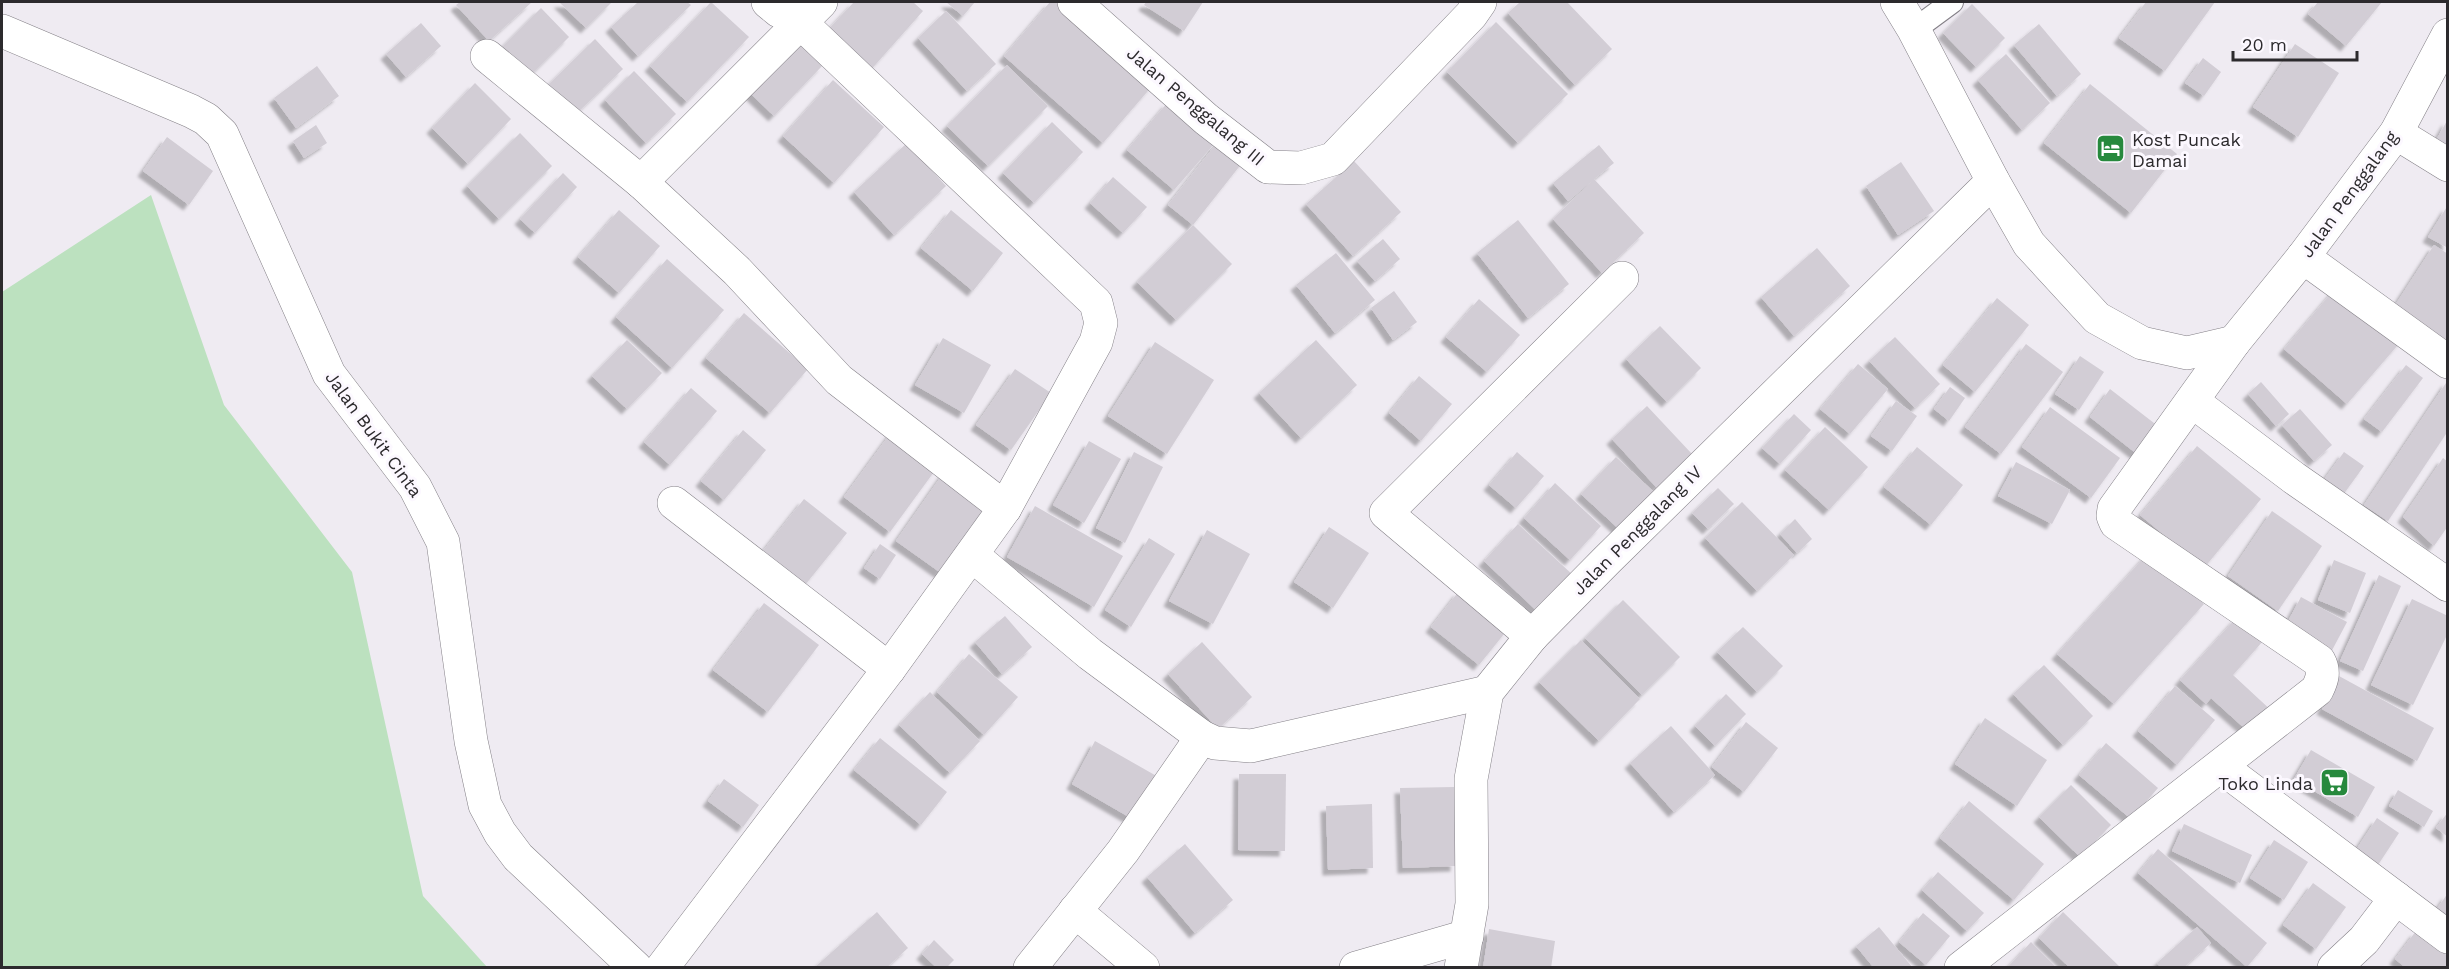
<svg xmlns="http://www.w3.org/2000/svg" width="2449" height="969" viewBox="0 0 2449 969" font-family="'Work Sans',sans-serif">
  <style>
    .green { fill: #bce1bf }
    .building { fill: #d2cdd5; filter: url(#shadow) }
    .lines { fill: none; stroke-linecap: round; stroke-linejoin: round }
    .lane-casing { stroke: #848087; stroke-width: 24 }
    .street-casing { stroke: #848087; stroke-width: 34 }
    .lane { stroke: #fff; stroke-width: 22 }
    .street { stroke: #fff; stroke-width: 33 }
    .labels { text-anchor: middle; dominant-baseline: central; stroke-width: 6; stroke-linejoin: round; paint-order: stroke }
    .street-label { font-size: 18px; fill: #2c2a2d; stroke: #fcf8ff }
    .poi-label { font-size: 18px; fill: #2c2a2d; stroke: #fcf8ff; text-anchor: start }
  </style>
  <defs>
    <filter id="shadow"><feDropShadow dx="-5.5" dy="5.5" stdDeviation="1.5" flood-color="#0004"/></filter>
  </defs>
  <rect width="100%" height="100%" fill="#efebf2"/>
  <path class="green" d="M151,195L224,405L352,572L423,896L487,967H2V292Z"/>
  <g class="building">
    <path d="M460,2H532L489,41L456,5Z"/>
    <path d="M559,2H612L586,28Z"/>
    <path d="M638,2H687L691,5L638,56L611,27Z"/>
    <path d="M711,2L749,37L687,102L650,66Z"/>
    <path d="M854,2H913L923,11L868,73L825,33Z"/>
    <path d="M946,2H975L963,16Z"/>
    <path d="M1050,2H1057L1153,85L1103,143L1004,56Z"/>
    <path d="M1146,2H1203L1184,31L1144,5Z"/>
    <path d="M1520,2H1567L1612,49L1575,85L1508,13Z"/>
    <path d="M2146,2H2215L2165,71L2119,38Z"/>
    <path d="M2318,2H2382L2346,46L2308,14Z"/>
    <path d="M1972,4L2005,38L1976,67L1943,33Z"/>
    <path d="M541,8L569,37L528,78L500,49Z"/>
    <path d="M946,11L996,64L967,91L918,38Z"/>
    <path d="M1496,22L1568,94L1518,143L1447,72Z"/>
    <path d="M421,23L441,46L406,77L386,54Z"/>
    <path d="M2039,24L2081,74L2057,96L2014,45Z"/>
    <path d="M595,39L623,69L574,116L546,87Z"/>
    <path d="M797,40L823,65L774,116L748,91Z"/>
    <path d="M2295,44L2339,73L2298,137L2253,107Z"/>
    <path d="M2006,54L2050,103L2022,130L1978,80Z"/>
    <path d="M2203,58L2221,72L2204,96L2185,83Z"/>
    <path d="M1007,65L1048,106L988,166L947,126Z"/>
    <path d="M317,66L339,96L296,128L274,98Z"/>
    <path d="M634,71L676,114L646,143L605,100Z"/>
    <path d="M833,80L884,127L834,183L783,136Z"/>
    <path d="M475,83L511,119L468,164L432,128Z"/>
    <path d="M2090,84L2177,154L2131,213L2044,143Z"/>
    <path d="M1168,102L1215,143L1174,190L1127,150Z"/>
    <path d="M2448,119V149L2435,142Z"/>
    <path d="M1052,122L1083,152L1034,203L1003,173Z"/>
    <path d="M316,125L327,143L304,158L293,141Z"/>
    <path d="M520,133L552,166L499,219L467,186Z"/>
    <path d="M167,137L213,171L189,205L143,171Z"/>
    <path d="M1221,138L1246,158L1193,225L1168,205Z"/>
    <path d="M907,143L946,186L894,235L854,192Z"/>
    <path d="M1599,145L1614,163L1594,179L1644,233L1602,273L1553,219L1592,181L1568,201L1553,183Z"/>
    <path d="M1354,161L1401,212L1353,256L1306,204Z"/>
    <path d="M1901,162L1934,211L1898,235L1866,186Z"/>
    <path d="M563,173L577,187L535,233L520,219Z"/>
    <path d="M1113,177L1147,207L1123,233L1090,203Z"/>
    <path d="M2448,205V248L2428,237Z"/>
    <path d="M619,210L660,246L619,293L578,257Z"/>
    <path d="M951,210L1003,253L973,291L921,248Z"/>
    <path d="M1518,220L1569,284L1528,318L1477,253Z"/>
    <path d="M1193,225L1232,264L1176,320L1137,282Z"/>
    <path d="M1383,239L1400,259L1375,281L1357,261Z"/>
    <path d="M2434,245L2448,254V342L2394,307Z"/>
    <path d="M1817,248L1850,286L1794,336L1761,297Z"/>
    <path d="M1336,253L1375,300L1335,333L1296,285Z"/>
    <path d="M667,259L724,310L672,368L616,317Z"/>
    <path d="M2339,284L2403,339L2347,404L2284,349Z"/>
    <path d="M1394,291L1417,322L1393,340L1371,308Z"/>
    <path d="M1997,298L2029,325L1975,392L1943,365Z"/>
    <path d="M1479,299L1520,335L1487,372L1446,337Z"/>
    <path d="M744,313L808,369L770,413L706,358Z"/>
    <path d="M1660,326L1701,368L1667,402L1626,359Z"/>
    <path d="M1895,337L1940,384L1915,408L1869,361Z"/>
    <path d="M943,338L991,365L964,413L915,385Z"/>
    <path d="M627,340L662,373L627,409L592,376Z"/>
    <path d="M1316,340L1357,385L1301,438L1259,393Z"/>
    <path d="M1155,342L1214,380L1167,454L1108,416Z"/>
    <path d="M2026,344L2063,372L2001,454L1965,427Z"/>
    <path d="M2080,356L2104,372L2079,410L2055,394Z"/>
    <path d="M1858,364L1888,389L1850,434L1820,409Z"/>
    <path d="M2406,365L2423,378L2382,432L2364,419Z"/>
    <path d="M1015,369L1051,393L1011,450L976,425Z"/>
    <path d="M1419,376L1452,404L1421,441L1389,413Z"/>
    <path d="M2448,380V431L2388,521L2364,505Z"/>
    <path d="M2261,382L2289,414L2276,426L2248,394Z"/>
    <path d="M1950,387L1965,398L1949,421L1934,409Z"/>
    <path d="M691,388L717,411L670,465L644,442Z"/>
    <path d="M2110,389L2163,430L2142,458L2090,417Z"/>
    <path d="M1896,401L1917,416L1892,451L1871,436Z"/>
    <path d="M1647,406L1692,454L1657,488L1612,439Z"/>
    <path d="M2050,407L2120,458L2091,498L2022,447Z"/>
    <path d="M2300,409L2332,445L2314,461L2282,425Z"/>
    <path d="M1794,414L1811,430L1780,464L1762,448Z"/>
    <path d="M1825,427L1868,467L1829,510L1785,470Z"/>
    <path d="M743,430L766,450L724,500L701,481Z"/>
    <path d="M893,430L939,465L890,532L844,497Z"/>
    <path d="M1089,441L1121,459L1084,523L1053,505Z"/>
    <path d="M2197,446L2261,499L2204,568L2140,515Z"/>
    <path d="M1917,447L1963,485L1931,525L1884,487Z"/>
    <path d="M1134,452L1163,467L1125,543L1096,528Z"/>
    <path d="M1517,452L1544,476L1516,508L1489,485Z"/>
    <path d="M2344,452L2364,466L2343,495L2323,481Z"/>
    <path d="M1616,457L1656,494L1621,531L1581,494Z"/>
    <path d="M2443,458L2448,462V526L2434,546L2403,517Z"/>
    <path d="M2016,462L2070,490L2052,524L1998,496Z"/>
    <path d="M945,471L990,504L941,573L896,541Z"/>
    <path d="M1555,483L1601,526L1570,560L1524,518Z"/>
    <path d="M1718,488L1734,504L1708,529L1692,513Z"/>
    <path d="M804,499L847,533L805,585L763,551Z"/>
    <path d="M1742,502L1794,555L1757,591L1705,538Z"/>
    <path d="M1035,506L1123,556L1094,607L1007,557Z"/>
    <path d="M2272,511L2322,546L2278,611L2228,576Z"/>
    <path d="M1795,519L1812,539L1797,553L1780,534Z"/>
    <path d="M1518,524L1574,576L1539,613L1484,561Z"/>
    <path d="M1329,527L1369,553L1333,608L1294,582Z"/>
    <path d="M1207,530L1250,554L1213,624L1169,601Z"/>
    <path d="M1149,538L1175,554L1131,627L1105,610Z"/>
    <path d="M880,544L896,555L880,579L864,568Z"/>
    <path d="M2148,553L2204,604L2114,704L2057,654Z"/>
    <path d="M2334,560L2366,573L2350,613L2318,600Z"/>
    <path d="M2379,575L2401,586L2363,671L2340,661Z"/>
    <path d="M1459,591L1508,629L1479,665L1431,627Z"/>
    <path d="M2301,597L2347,622L2330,654L2284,629Z"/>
    <path d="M2412,599L2448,616V633L2413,705L2371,685Z"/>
    <path d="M1623,600L1680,657L1642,695L1585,638Z"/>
    <path d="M764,603L819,645L768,712L713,670Z"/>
    <path d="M1005,616L1032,647L1002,674L975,642Z"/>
    <path d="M2237,617L2263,641L2233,675L2274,713L2253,736L2211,698L2206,704L2180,680Z"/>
    <path d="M1743,627L1783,666L1757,692L1717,652Z"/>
    <path d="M1581,640L1640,699L1599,741L1539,682Z"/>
    <path d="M1202,642L1252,697L1218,729L1168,674Z"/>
    <path d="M969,654L1018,697L984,735L937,692Z"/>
    <path d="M2044,665L2093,716L2063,745L2013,694Z"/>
    <path d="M2339,676L2434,728L2417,761L2322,709Z"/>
    <path d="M2175,686L2215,720L2177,765L2138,731Z"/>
    <path d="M930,692L980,741L950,773L899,725Z"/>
    <path d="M1726,694L1746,714L1715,746L1695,726Z"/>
    <path d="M1985,718L2047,760L2017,806L1955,764Z"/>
    <path d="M1746,722L1778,748L1744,792L1712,767Z"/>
    <path d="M1671,726L1715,775L1674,812L1630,763Z"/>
    <path d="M880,738L947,792L921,825L854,770Z"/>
    <path d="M1095,741L1160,778L1136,821L1072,784Z"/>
    <path d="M2106,743L2158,788L2131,819L2079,775Z"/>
    <path d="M2311,750L2375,787L2358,817L2294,779Z"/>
    <path d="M1239,774H1286L1285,851L1238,850Z"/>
    <path d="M724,779L759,805L743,827L708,801Z"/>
    <path d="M2071,785L2111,825L2080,857L2039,817Z"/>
    <path d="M1454,787L1456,866L1403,868L1400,788Z"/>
    <path d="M2398,790L2433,811L2424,827L2389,806Z"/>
    <path d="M1969,801L2044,864L2014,900L1940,838Z"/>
    <path d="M1372,804L1373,868L1328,870L1326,806Z"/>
    <path d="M2448,812V837L2436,828Z"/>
    <path d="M2377,818L2399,833L2376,868L2354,853Z"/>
    <path d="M2184,824L2252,855L2240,883L2172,851Z"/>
    <path d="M2274,840L2308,862L2284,900L2250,878Z"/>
    <path d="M1185,844L1233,900L1195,933L1147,877Z"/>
    <path d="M2158,849L2267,943L2247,967L2138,873Z"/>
    <path d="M1938,872L1984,913L1967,931L1922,890Z"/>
    <path d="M2313,883L2346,907L2316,949L2283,925Z"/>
    <path d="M2448,893V923L2434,913Z"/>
    <path d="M877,912L908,948L886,968H814Z"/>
    <path d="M2063,912L2121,968H2070L2039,938Z"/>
    <path d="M1923,913L1950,936L1926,965L1899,942Z"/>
    <path d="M1879,927L1913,968H1874L1856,946Z"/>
    <path d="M2197,927L2211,943L2183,968H2161L2157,963Z"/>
    <path d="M1489,929L1555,941L1551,968H1483Z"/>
    <path d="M2416,931L2448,956V968H2406L2395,959Z"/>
    <path d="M934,940L954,960L946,968H937L922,954Z"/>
    <path d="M2031,942L2057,968H2007Z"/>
  </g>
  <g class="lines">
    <defs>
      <path id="lane" d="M1914,30L1952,2"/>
      <g id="street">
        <path d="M1074,2L1206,119L1268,167L1301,168L1333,159L1471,15L1480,2"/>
        <path d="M1897,2L1914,30L1993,181L2029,244L2097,318L2142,343L2187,353L2234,342"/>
        <path d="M2,31L191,111L206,119L222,134L329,374L415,487L443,542L471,741L485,805L500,833L518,857L636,968"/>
        <path d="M487,56L641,182L821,2"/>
        <path d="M2396,133L2448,165"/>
        <path d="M641,182L737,271L839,380L1005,508"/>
        <path d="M2303,257L2448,362"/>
        <path d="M2192,401L2294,478L2448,585"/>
        <path d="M674,503L889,669"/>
        <path d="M972,555L1090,654L1202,737L1215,743L1251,746L1487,692"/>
        <path d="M1532,636L1386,513L1622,278"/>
        <path d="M2221,767L2448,937"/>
        <path d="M1075,911L1143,968"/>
        <path d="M662,968L889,669L1005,508L1096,342L1101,323L1096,303L800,22L779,11L768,2"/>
        <path d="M1030,968L1123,851L1202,737"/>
        <path d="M1356,968L1467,936"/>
        <path d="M1461,968L1472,904L1471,779L1487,692L1532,636L1607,560L1993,181"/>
        <path d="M1961,968L2317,690C2322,680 2325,672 2319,661L2116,523L2113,516L2114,509L2234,342L2303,257L2396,133L2448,35"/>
        <path d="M2334,968L2364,940L2396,898"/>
      </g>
    </defs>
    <use href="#lane" class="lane-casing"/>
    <use href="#street" class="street-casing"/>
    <use href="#lane" class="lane"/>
    <use href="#street" class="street"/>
  </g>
  <defs>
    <symbol id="hotel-square" viewBox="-11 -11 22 22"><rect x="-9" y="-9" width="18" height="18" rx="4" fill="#27893d" stroke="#fcf8ff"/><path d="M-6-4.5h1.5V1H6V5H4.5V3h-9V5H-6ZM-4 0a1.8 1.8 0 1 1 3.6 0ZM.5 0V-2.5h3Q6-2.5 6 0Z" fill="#fff"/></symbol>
    <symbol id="supermarket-square" viewBox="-11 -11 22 22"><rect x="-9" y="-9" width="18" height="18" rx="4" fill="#27893d" stroke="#fcf8ff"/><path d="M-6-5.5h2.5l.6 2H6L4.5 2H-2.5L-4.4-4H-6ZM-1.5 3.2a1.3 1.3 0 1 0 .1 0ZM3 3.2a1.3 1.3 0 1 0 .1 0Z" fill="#fff"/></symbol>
  </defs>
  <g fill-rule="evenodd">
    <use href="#hotel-square" x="2094" y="132" width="33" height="33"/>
    <use href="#supermarket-square" x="2318" y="766" width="33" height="33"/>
  </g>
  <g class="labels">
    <g class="street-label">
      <text transform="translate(1196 106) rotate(40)">Jalan Penggalang III</text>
      <text transform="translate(2349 194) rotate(-54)">Jalan Penggalang</text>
      <text transform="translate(374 434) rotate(54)">Jalan Bukit Cinta</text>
      <text transform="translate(1637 530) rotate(-45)">Jalan Penggalang IV</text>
    </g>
    <g class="poi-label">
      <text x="2132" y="139">Kost Puncak<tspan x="2132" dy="21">Damai</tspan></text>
      <text x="2313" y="783" text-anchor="end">Toko Linda</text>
    </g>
  </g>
  <rect width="2449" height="969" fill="none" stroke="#2c2a2d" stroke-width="6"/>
  <path d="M2233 51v9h124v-9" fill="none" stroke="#2c2a2d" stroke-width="3"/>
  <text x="2242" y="51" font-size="18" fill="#2c2a2d" stroke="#fcf8ff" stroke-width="4.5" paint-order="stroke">20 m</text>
</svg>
